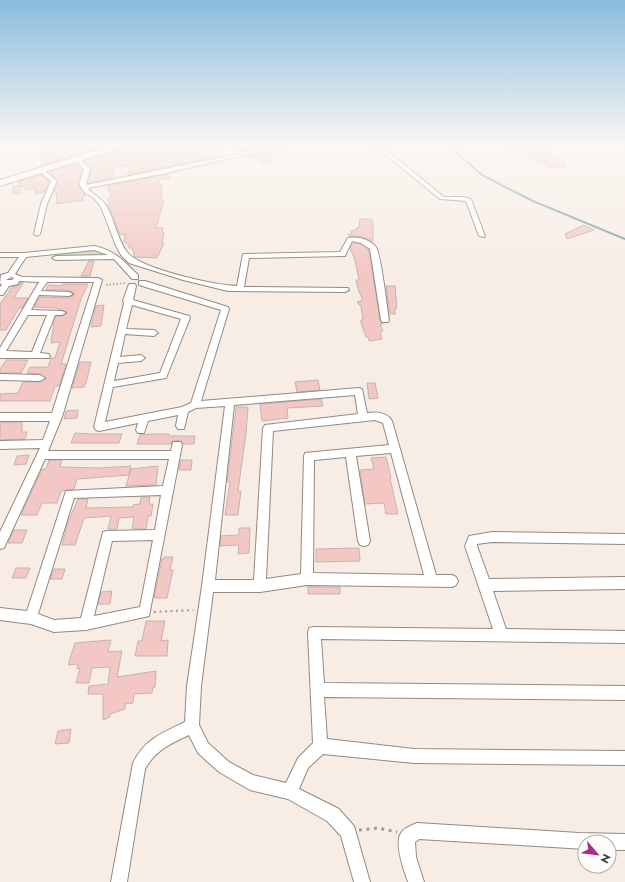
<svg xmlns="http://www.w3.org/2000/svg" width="625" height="882" viewBox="0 0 625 882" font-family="Jost,sans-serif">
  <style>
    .green { fill: #d6d9bd }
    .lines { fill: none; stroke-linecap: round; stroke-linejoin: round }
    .stream { stroke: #7e9ea2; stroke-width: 2 }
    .building { fill: #f3c8c4; stroke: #c2b4b3 }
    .minor-casing { stroke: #938982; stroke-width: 2 }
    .trunk-casing { stroke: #938982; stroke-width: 2 }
    .path-far2 { stroke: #a19a94; stroke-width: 1.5; stroke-dasharray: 1.5 2; stroke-linecap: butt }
    .path-far1 { stroke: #a19a94; stroke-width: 2; stroke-dasharray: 2 3.5; stroke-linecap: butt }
    .path { stroke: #a19a94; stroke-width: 3; stroke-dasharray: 3 4.5; stroke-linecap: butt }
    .minor { fill: #fff; fill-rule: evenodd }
    .trunk { fill: #fff; fill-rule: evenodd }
  </style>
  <rect width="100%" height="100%" fill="#f7ede5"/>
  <path class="green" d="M92,249L108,255L105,257L58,256L60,252Z"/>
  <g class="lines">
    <path class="stream" d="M449,146L482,175L533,201L625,239"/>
  </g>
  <g class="building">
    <path d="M48,146H106L41,166L44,156H41L43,148L47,147Z"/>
    <path d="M123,146H213L218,156L128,175L130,166H114L113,178L88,183L91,169L84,161L121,149Z"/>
    <path d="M236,146H256V149L241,152Z"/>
    <path d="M528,146H543L566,165H563L565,167L550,168L541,161H536L527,157H523L511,148Z"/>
    <path d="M270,152L274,159L270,160L272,162L262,163L256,157L248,159L246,156Z"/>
    <path d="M76,164L82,169L78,184L85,196L82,197L83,200L56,204L57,193L54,192L58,181L49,172Z"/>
    <path d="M168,174L170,178L157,180L162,186L161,200H164L156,228H163L162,231L164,233L162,243H164L157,258L135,257L132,248H129V245L124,242L125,234L120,235L110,209L108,199L111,196L107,186Z"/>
    <path d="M41,175L49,181L44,192L36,194L34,188L27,190L21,185L20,194H13V187L21,185L18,182Z"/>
    <path d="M360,219H371L373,222V241L359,236H349L348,234H352L351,231L356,230V228H359Z"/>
    <path d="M584,225L594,230L567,239L565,234Z"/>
    <path d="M353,243L360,244L369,250L380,320L383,324H380L383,331L380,332L382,339L369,341L368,337H366L361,323V320H363L361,307L357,302L363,300L359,292L356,280H359L355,260L350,248Z"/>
    <path d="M89,261H94L90,276H81Z"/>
    <path d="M20,283H23L14,298H28L22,308H19L6,330H0V304L12,287L18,285Z"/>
    <path d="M62,284H88L81,299L61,364H66L59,386H55L50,401H0V394L18,393L23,382H40L46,379L40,374L27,373L30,367H48L51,358H55L60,342L51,343L54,321L56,316H63L67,312L56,308L34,307L39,298L42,297L69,298L74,295V293L69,290H46L48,285L62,286Z"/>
    <path d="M386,286H395L397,308H395V314H390Z"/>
    <path d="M104,305L101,326L91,327L96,306Z"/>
    <path d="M6,360H28L21,373H0V369Z"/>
    <path d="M80,362H91L87,379L84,387L72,388Z"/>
    <path d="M318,380L320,390L297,392L295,382Z"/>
    <path d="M367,383H375L378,398L369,399Z"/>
    <path d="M321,399L323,406L287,408L288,418L262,421L260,404Z"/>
    <path d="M236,407H248L246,433L238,491H241L238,515H225L230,482H227Z"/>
    <path d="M78,410L77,418L64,419L66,411Z"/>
    <path d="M0,422H22V432H27L25,439L0,440Z"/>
    <path d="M75,433L90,434H122L119,443H71Z"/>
    <path d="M152,434H169V436H195L194,444H183L181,440L172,441L171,444H137L140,435Z"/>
    <path d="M29,455L26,464L14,465L17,456Z"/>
    <path d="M386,457L391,478H390L398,514H386L384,503L365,504L360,470L374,469L371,458Z"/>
    <path d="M49,460H62L60,467L100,468L131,466L129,475L77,479L74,489L61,491L57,503H42L37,515H21L42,469H46Z"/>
    <path d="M181,460H192L191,470H179Z"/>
    <path d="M158,466L156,485L126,486L131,469Z"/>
    <path d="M141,497H150L149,504H153L151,516H148L146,529H132L134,517L119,518L117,529H108L111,516L84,518L75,545H62L68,522L78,499H88L86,508L133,507V505L140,504Z"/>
    <path d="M239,528H250L249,553L238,554L239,545L220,546L221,536L239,535Z"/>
    <path d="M14,530H27L22,543H8Z"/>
    <path d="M359,548L360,561L316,562V549Z"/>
    <path d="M164,557H173L170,570H173L167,598H154L162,559H164Z"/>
    <path d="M16,568H30L26,578H12Z"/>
    <path d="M54,569H65L62,579H50Z"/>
    <rect x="308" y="587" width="32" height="7"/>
    <path d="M112,591L110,604H98L101,592Z"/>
    <path d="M146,621H165L161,641L168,640L167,656H135L138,641H142Z"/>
    <path d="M111,640L108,652L122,651L117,677L156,671L155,687H153L152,693L134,694L133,703L125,704V709L110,714V717L103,720V694H88L89,686L108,684L110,667L92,668L89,683H76L80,668L77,669L78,664L68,665L75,643Z"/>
    <path d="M71,729L69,743L55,744L58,731Z"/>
  </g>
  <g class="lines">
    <defs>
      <g id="minor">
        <path d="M276,146H284L162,174L88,188C92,195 103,198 107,207C115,221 117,239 127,252C140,269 214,285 237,286L243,254L340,252L348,238C356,236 370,239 376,247C381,255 387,307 389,320L388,322H382L381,320L370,249L361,243L352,241L345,256H342L249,258L244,287L348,288L349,290L345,292L228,291L183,280L129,263L121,255L116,246L101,207L94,198L85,193L79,184L84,169L74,159L79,158L90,169L86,185Z"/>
        <path d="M375,146H381L444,197H462L471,199L485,236L484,237L479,236L466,201L440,199Z"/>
        <path d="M41,168L57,181L47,204L40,234L37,236L34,234L41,204L51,181L39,171V169Z"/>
        <path d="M94,246C114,250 124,261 138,275V279H132L114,259L56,260L52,258L56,256L108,255L94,250L26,257L15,274L22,277L98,278L102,280L62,417L48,451H171L173,442H181L182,445L149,616L86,630L54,632L31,624L0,620V608L27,611L66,491L163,486L169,459H45L4,548L0,549V532L40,448L0,449V441L43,440L50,421H0V413H52L94,282H47L41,291L69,292L73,294L69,296L39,295L31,310L62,311L66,313L62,315H55L40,353L49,354L50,356L49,358H0V348L39,282L19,281L18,284L9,286L3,295H0V287L2,285L0,283L1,275L8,273L19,257H0V253H24ZM11,277L14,278L12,280H6ZM28,315H47L32,352L6,351ZM161,495L155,530L107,531L103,532L81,618L54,620L38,614L74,498ZM153,540L140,607L94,616L112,541Z"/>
        <path d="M139,281H145L228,307L229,309L201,401L359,388L362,389L367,413C376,412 387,412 392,421L436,575H452L456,577L458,581L456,585L452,587L307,585L260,592H213L201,686L199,725L208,743L229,762L253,775L286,783L298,758L313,743L308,633L309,628L314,627L493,629L465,546L469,536L492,532L625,534V544L492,542L477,544V546L489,579L625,577V589L493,591L506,629L625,631V643L321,639L324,683L625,686V700L324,697L327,739L414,749L625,751V765L414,763L323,754L308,768L299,789L339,809L354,826L370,882H354L341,836L327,821L288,799L250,790L219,772L198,753L189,735C171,743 155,751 145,769L127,882H111L133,763C145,739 162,733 185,722L187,686L202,586L225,406L196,408L188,412L184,429H178L176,426L178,415L148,421L144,433H138L136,430L138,423L99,431L96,430L94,427L124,303L123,301L129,284H135L136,286L133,300L189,316L190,318L166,378L113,387L105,422L182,407L191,403L221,310L139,285ZM132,305L181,319L160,373L114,381L118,363L141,361L145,358L141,355L120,357L125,334L154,336L158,333L154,330L126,329ZM355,395L358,414L265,425L263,428L254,580H215L234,405ZM375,420L383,423L389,445L305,453L304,456L301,574L266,579L273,431ZM391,453L424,575L313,573L314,460L346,457L358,541L360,545L364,546L368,545L370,541L356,456Z"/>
        <path d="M0,374L40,375L45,378L40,381L0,380Z"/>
        <path d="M417,823L579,833L625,834V850H609V842H585V849L419,839L415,842L416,857L424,882H408C404,871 394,844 401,833C404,828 412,825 417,823Z"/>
      </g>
      <path id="trunk" d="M110,146H122L121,148L0,186V180Z"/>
    </defs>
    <use href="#minor" class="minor-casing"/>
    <use href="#trunk" class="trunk-casing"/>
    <path class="path-far2" d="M106,285L125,283"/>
    <path class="path-far1" d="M154,612L193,610"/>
    <path class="path" d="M359,830L378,828L397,832"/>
    <use href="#minor" class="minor"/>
    <use href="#trunk" class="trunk"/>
  </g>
  <linearGradient id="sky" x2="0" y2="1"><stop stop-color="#89bcde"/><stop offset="0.54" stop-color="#fbf7f3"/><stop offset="1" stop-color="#fbf7f3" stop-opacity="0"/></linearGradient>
  <rect width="625" height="269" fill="url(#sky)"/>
  <g transform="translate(597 854) rotate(118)"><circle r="19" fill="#fefcfa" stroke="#b1aeac"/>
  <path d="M0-3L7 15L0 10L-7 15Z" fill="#a3308b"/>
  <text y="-6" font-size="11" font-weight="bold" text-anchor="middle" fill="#3d3936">N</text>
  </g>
</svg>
